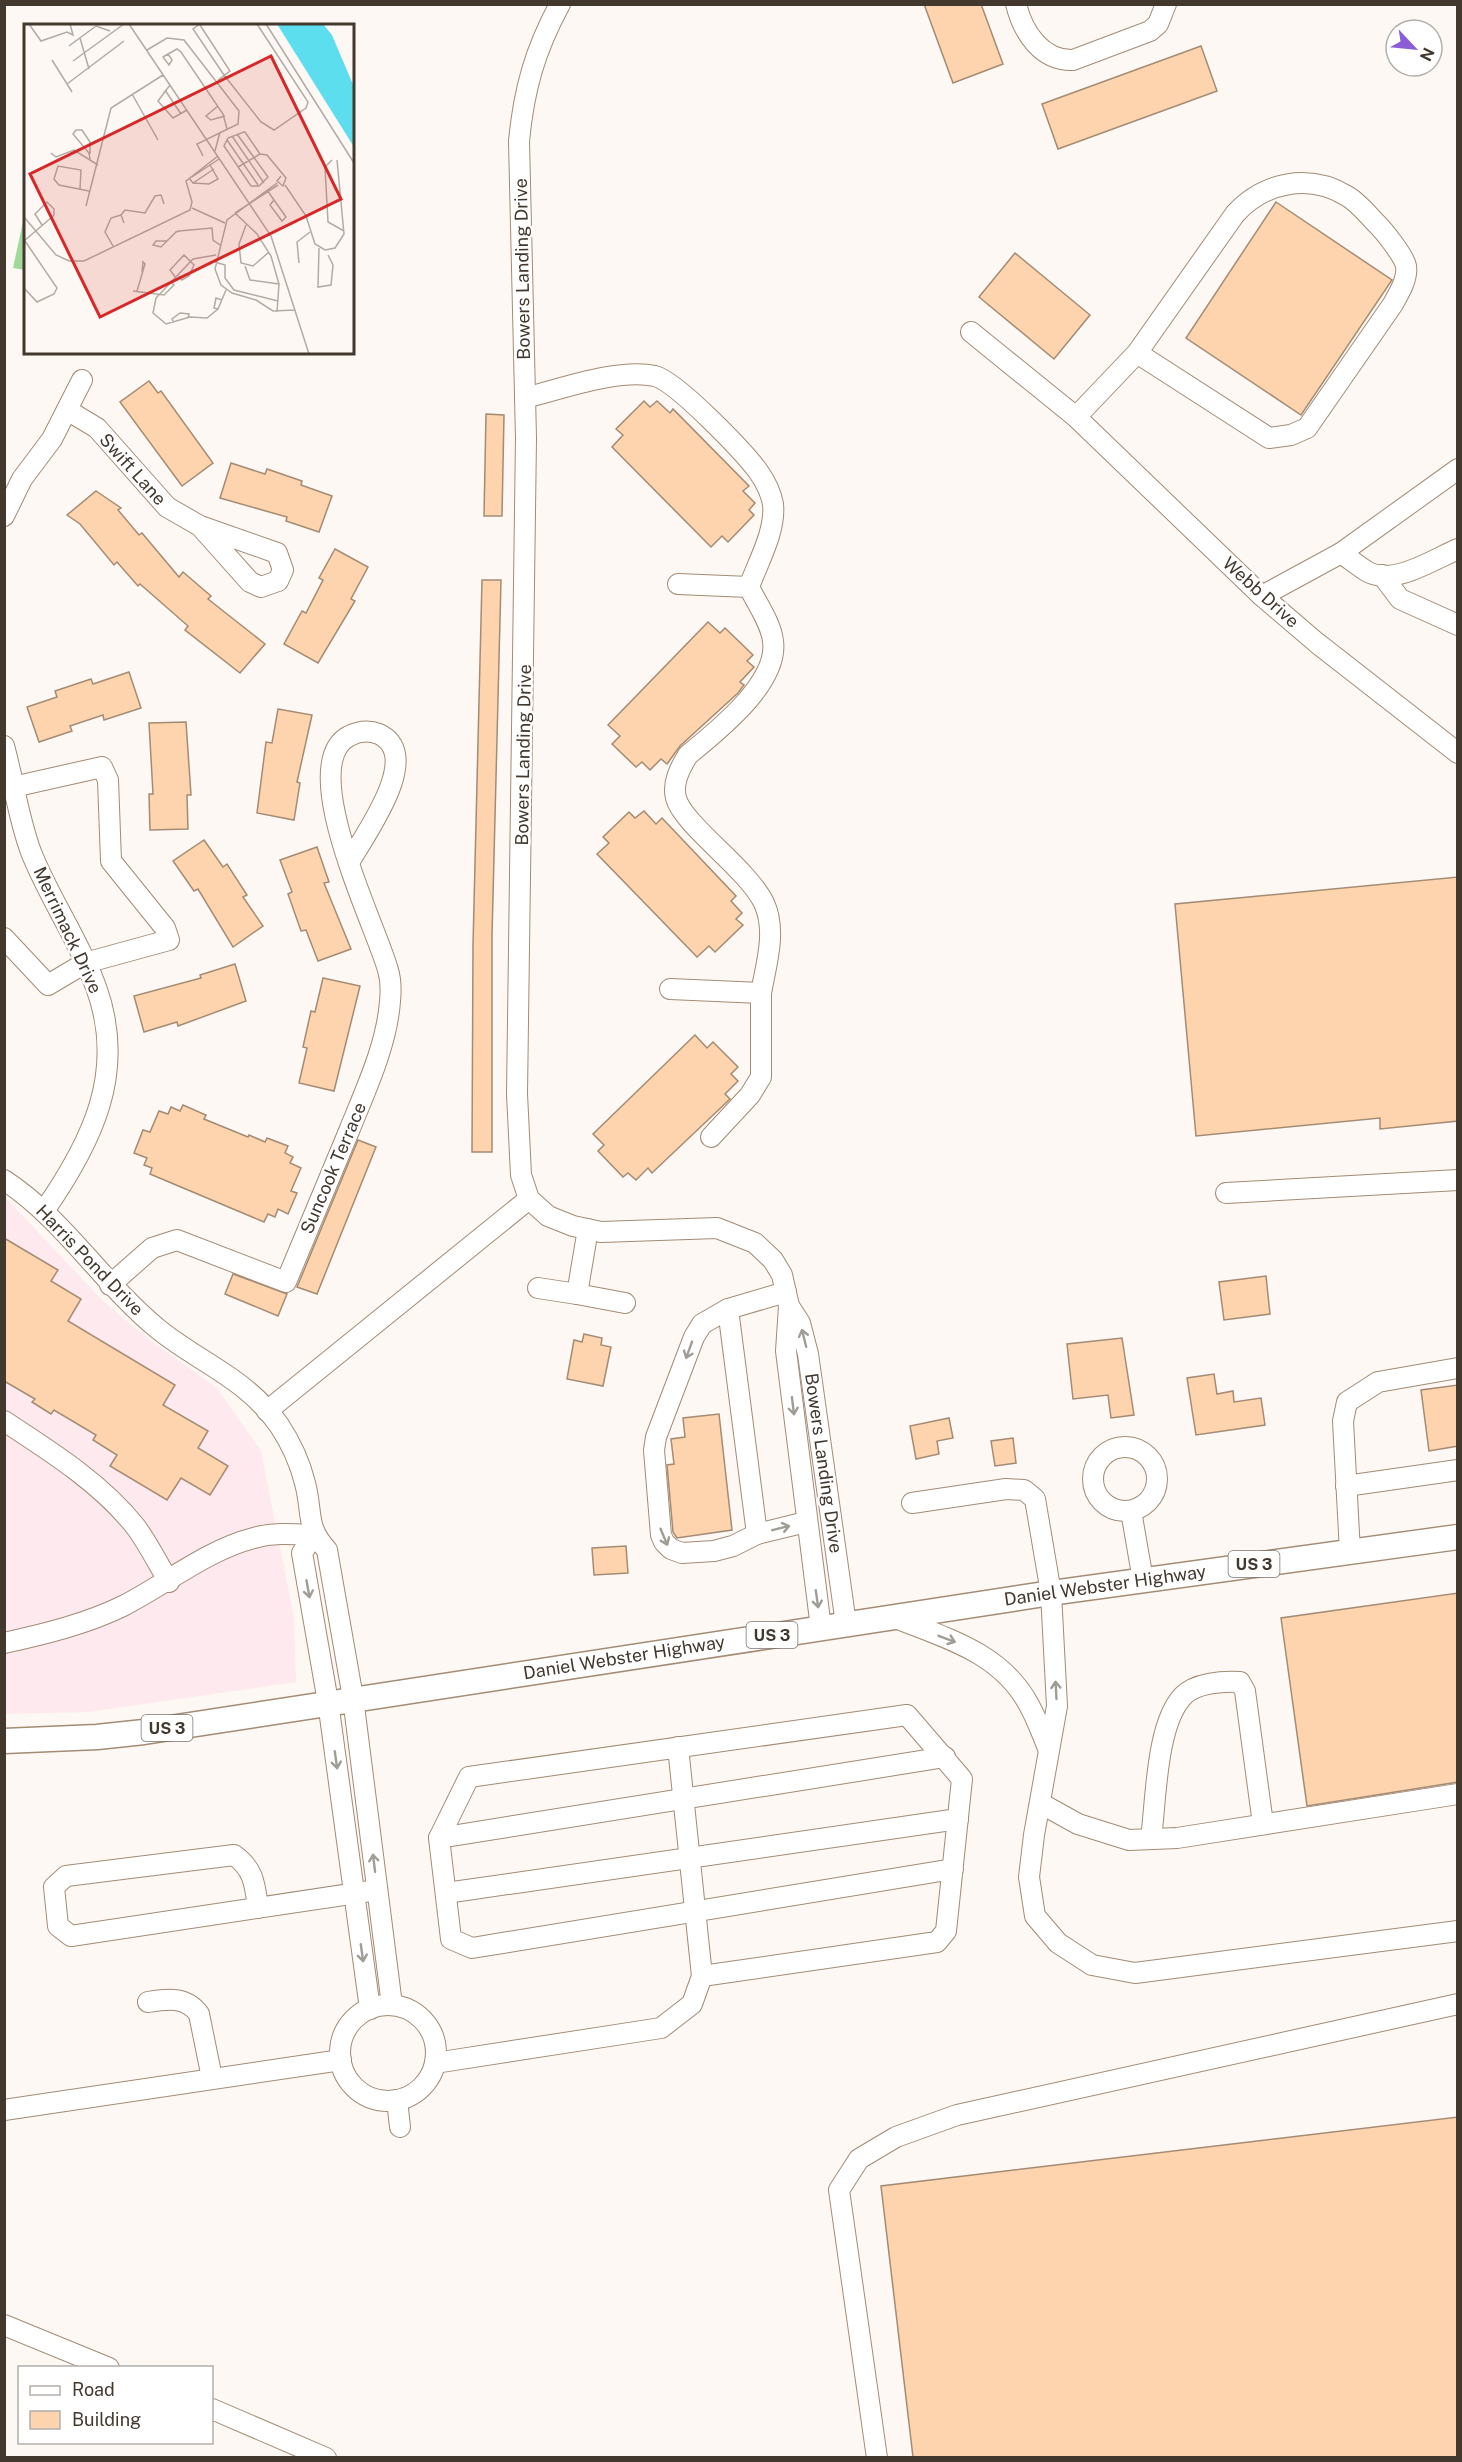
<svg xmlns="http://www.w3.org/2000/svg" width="1462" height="2462" viewBox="0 0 1462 2462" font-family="'Public Sans',sans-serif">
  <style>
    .commercial { fill: #fee9ee }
    .green { fill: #a0d99a }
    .building { fill: #fdd4ad; stroke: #a48b74; stroke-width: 1.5 }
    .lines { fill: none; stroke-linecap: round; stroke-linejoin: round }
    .minor-casing { stroke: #a38b74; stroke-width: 22 }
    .major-casing { stroke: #a38b74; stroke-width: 27 }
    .minor { stroke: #fff; stroke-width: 20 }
    .major { stroke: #fff; stroke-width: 24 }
    .oneway { stroke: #a09c96 }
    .labels { text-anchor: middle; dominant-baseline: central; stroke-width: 5; stroke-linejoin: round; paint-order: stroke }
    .shield { fill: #fff; stroke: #7b746d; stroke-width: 1.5 }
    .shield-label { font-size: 16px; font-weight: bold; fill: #42382e }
    .street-label { font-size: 18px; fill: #42382e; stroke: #fff }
    .inset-road { fill: none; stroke: #b2aba4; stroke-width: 1.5 }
    .view { fill: #d62828; fill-opacity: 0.15; stroke: #d62828; stroke-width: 3 }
    .inset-edge { fill: none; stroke: #42382e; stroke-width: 3 }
  </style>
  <rect width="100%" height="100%" fill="#fdf8f3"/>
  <path class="commercial" d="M4,1196L103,1301L151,1341L217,1388L261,1451L294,1618L296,1682L88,1712L5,1714Z"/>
  <path class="green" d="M24,217H26L25,270L13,268Z"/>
  <g class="building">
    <path d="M924,4H981L1003,64L953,83Z"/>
    <path d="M1201,46L1217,91L1058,149L1042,104Z"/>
    <path d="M1276,202L1392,280L1301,415L1186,338Z"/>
    <path d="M1015,253L1090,315L1054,359L979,297Z"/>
    <path d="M149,381L158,393L161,391L213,463L182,486L120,402Z"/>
    <path d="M644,401L650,407L657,401L670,413L673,409L749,486L743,491L755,503L749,510L754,515L728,542L722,536L711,547L612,447L623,435L616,429Z"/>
    <path d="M486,414L504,415L502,516H484Z"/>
    <path d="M231,463L265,474L267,469L302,481L301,485L332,496L319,532L286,521L287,517L220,498Z"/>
    <path d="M96,491L121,508L118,510L139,535L142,533L179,577L183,572L211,596L208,599L265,644L240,673L185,630L188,626L140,584L138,586L117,562L114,565L80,524L67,515Z"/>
    <path d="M335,549L368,567L351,599L355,601L318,663L284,644L302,611L306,613L323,580L319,578Z"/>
    <path d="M482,580H501L492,936V1152H472L473,945Z"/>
    <path d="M708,622L720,633L725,628L753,655L747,661L754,667L740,682L744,685L738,693L680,746L667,764L661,759L650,770L642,762L636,767L612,744L620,736L608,725Z"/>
    <path d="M129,672L141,708L104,720L103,715L70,726L72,731L39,742L27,707L57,697L55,691L91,679L93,684Z"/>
    <path d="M278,709L312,715L297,782L300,783L294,820L257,813L266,742L272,743Z"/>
    <path d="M186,722L191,795H187L188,829L150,830L149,794H153L149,723Z"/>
    <path d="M644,811L656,824L662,818L736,896L731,901L742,913L736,919L743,925L715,952L709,946L697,957L597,854L609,843L603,837L629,812L635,818Z"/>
    <path d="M204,840L223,867L227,864L247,895L243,897L263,926L233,947L198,889L194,891L173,861Z"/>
    <path d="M317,847L329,882L324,883L351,949L318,961L306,930L301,931L288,894L292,892L280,860Z"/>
    <path d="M1458,877V1121L1380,1129V1118L1196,1136L1175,904Z"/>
    <path d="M235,964L246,1001L178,1026L177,1022L144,1032L134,996L201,978L200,975Z"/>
    <path d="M323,978L360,986L334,1091L299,1083L307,1048L303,1047L311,1011L315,1012Z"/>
    <path d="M695,1035L707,1048L713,1042L738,1067L731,1074L738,1081L725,1094L730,1099L652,1173L648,1168L636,1180L628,1173L623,1177L598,1151L604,1145L593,1134Z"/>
    <path d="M183,1105L206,1115L204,1119L248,1137L249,1135L265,1142L267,1138L288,1146L285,1153L293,1157L290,1163L301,1168L291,1191L297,1193L288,1214L278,1209L275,1217L268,1214L264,1222L150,1174L152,1168L144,1165L147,1158L134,1153L143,1130L150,1132L159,1111L168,1114L171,1107L180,1111Z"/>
    <path d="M358,1140L376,1147L317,1294L297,1287Z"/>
    <path d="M4,1238L58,1270L51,1281L81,1299L68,1321L175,1385L163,1405L208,1431L198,1448L228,1466L210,1495L181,1478L167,1500L110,1466L117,1455L93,1440L96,1435L54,1410L51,1414L32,1402L35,1399L4,1381Z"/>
    <path d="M233,1274L287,1294L278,1316L225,1294Z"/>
    <path d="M1266,1276L1270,1314L1224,1320L1219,1282Z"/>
    <path d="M584,1334L602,1338L601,1345L611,1347L603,1386L567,1379L574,1340L582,1342Z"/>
    <path d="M1122,1338L1134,1415L1111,1418L1108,1395L1073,1399L1067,1344Z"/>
    <path d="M1214,1374L1217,1394L1233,1391L1234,1402L1261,1398L1265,1425L1196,1435L1187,1378Z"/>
    <path d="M1458,1385V1446L1429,1451L1421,1390Z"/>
    <path d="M719,1414L732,1530L677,1538L673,1532L667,1465L674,1464L671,1439L685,1437L683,1418Z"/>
    <path d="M949,1418L953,1438L937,1441L939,1454L916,1459L910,1426Z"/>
    <path d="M1013,1438L1016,1463L995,1466L991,1441Z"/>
    <path d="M626,1546L628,1573L594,1575L592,1548Z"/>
    <path d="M1458,1593V1782L1307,1806L1281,1618Z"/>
    <path d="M1458,2117V2457H913L881,2186Z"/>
  </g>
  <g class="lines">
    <defs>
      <g id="minor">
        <path d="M560,4C535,50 524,89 519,141L526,438L517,1094L521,1175L529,1199L548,1216L573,1226L601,1232L717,1228L755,1243L773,1260L782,1275L789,1306L786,1351L821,1628"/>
        <path d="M1016,4C1023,33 1042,61 1073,60L1150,31L1158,24L1166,4"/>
        <path d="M971,332L1076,417L1262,596L1317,643L1458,753"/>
        <path d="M525,398C561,389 619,368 655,376C677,382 743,451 758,471C765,481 771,492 773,504C776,531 758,562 749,587"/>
        <path d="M67,410L97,428L167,507L200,526L250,582L261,587L278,581L283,570L277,553L200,526"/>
        <path d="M1076,417L1137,353L1235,214C1264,182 1309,173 1347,196C1358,202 1368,215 1377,224C1384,231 1404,256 1406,266C1408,279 1399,293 1393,304L1307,428L1291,435L1269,438L1137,353"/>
        <path d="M4,516L22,479L52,439L82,380"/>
        <path d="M1341,553C1350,559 1359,567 1368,572C1394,586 1434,559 1458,549"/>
        <path d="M1382,575L1400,599L1458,625"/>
        <path d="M1262,596L1341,553L1458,469"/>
        <path d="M4,746C14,782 18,817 31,852C49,898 79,940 96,987C127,1072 92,1142 44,1211"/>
        <path d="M4,938L48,985L85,963L169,940L165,928L111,861L108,780L102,767L13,787"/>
        <path d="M670,989L761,993C766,965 777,931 764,903C747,868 683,825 676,798C672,783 680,768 688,755C717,731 779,683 773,641C771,623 757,604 749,587L678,584"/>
        <path d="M711,1137L750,1095L761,1077V993"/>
        <path d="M4,1180C65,1220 103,1284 158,1329C200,1363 246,1378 279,1425C291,1443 300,1463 305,1483C313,1513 305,1526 327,1550L353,1698L392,2005"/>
        <path d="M1226,1193L1458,1180"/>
        <path d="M588,1229L577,1294L625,1303"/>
        <path d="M110,1285L152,1248L177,1240L286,1282C307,1232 328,1181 349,1131C365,1091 387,1045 390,1001C391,991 391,980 388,970C376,926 295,765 349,736C359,731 369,730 379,734C424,755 365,834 350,861"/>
        <path d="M538,1288L577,1294"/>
        <path d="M789,1306L800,1323L808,1354L846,1624"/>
        <path d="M728,1309L702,1324L694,1337L656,1437L654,1450L661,1535L664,1542L671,1549L682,1553L714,1551L733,1546L757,1534L806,1522"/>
        <path d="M267,1411L529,1199"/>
        <path d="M4,1421C50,1451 101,1483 135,1526C148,1543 158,1564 169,1582"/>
        <circle cx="1125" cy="1479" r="32"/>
        <path d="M1346,1486L1458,1470"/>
        <path d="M912,1503L1006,1489L1024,1490L1035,1499L1051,1593L1057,1706L1034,1835L1029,1877L1035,1916L1058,1943L1092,1965L1135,1973L1458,1931"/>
        <path d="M1131,1511L1143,1580"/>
        <path d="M757,1534L728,1309L786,1292"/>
        <path d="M314,1535L302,1553L328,1702L370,2009"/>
        <path d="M1350,1552L1343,1421L1347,1402L1378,1382L1458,1368"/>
        <path d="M893,1617C945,1638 1001,1652 1029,1705C1037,1719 1042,1734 1048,1748"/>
        <path d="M4,1643C45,1634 86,1624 123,1606C166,1584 207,1550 254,1538C273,1532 294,1534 314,1535"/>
        <path d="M1040,1803L1078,1824L1129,1840L1177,1838L1458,1794"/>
        <path d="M439,1838L945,1757"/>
        <path d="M1151,1839C1156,1801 1156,1724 1183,1696C1195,1683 1222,1681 1240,1682L1245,1691L1263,1824"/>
        <path d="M446,1893L958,1819"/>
        <path d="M258,1908C255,1885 254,1869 234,1855L66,1876L54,1887L58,1926L71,1936L377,1890"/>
        <path d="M702,1976L937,1942L946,1931L962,1779L907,1715L469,1777L439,1838L451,1939L472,1948L953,1869"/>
        <path d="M148,2002C167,1999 186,1996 199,2014L212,2078"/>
        <circle cx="388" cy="2053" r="48"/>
        <path d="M435,2063L661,2028L692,2004L702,1976L678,1747"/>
        <path d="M397,2100L400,2127"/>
        <path d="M4,2110L341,2060"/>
        <path d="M4,2325L109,2368"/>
        <path d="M212,2409L326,2458"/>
        <path d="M877,2458L839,2190L859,2159L896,2137L957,2115L1458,2004"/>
      </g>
      <path id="major" d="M4,1741L97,1737L144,1732L1051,1593L1458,1537"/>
    </defs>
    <use href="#minor" class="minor-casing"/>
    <use href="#major" class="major-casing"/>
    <use href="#minor" class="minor"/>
    <use href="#major" class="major"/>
  </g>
  <defs><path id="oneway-shaft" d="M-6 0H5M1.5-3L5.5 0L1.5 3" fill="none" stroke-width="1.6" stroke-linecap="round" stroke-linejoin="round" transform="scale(1.5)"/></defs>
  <g class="oneway">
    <use href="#oneway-shaft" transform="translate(804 1338) rotate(-104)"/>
    <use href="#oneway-shaft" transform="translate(689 1350) rotate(110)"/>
    <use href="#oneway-shaft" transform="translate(793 1406) rotate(83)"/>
    <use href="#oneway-shaft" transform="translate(781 1528) rotate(-14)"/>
    <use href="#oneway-shaft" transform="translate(664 1537) rotate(67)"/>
    <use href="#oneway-shaft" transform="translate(308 1589) rotate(80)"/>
    <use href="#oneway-shaft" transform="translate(817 1599) rotate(82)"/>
    <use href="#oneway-shaft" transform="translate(947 1639) rotate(21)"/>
    <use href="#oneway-shaft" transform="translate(1056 1690) rotate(-93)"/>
    <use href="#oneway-shaft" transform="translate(336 1760) rotate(82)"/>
    <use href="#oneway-shaft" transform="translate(374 1863) rotate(-97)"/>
    <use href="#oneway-shaft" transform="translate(362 1953) rotate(82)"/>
  </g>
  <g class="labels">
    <g class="shield">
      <rect x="1228.5" y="1551" width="51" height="26" rx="4.5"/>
      <rect x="746.5" y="1622" width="51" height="26" rx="4.5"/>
      <rect x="141.5" y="1715" width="51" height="26" rx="4.5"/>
    </g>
    <g class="shield-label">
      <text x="1254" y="1564">US 3</text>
      <text x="772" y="1635">US 3</text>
      <text x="167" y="1728">US 3</text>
    </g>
    <g class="street-label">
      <text transform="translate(522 269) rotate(-91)">Bowers Landing Drive</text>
      <text transform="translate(133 469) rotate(48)">Swift Lane</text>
      <text transform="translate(1261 592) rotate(42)">Webb Drive</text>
      <text transform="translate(523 755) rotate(-89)">Bowers Landing Drive</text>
      <text transform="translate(68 930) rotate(65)">Merrimack Drive</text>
      <text transform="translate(333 1168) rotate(-67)">Suncook Terrace</text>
      <text transform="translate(90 1260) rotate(46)">Harris Pond Drive</text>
      <text transform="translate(824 1463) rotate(82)">Bowers Landing Drive</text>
      <text transform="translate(1105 1585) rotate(-8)">Daniel Webster Highway</text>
      <text transform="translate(624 1657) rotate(-9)">Daniel Webster Highway</text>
    </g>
  </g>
  <g transform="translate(24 24)">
    <rect width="330" height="330" fill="#fdf8f3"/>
    <path d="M253,0H299L308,11L330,63V123Z" fill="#5ddeef"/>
    <path class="inset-road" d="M5,0L17,17L43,8L49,11L46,0M105,0L247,212L285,330M176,0L169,5L200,51L237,98L250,106L282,84L284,78L233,0M242,0L330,139M176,1L206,47L194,56M56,14L65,45M45,22L72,2L86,7M123,26L143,14L160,16L215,87L214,100L173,120L179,132M144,30L148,36L145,41L139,33L144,30L153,25L157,28L199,90L203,105M28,36L48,68M49,37L100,0M43,60L100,17M146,61L134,77L149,94L163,86M141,66L157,90M108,70L134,116M194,82L182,92L187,96L201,92M213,110L244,153L235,162H227L200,122L204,114L220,108H221L236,130L243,131L262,154L259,162L253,157L257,152M208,112L240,159M203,116L234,161M191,127L196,108M27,129L32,133L50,126L74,141M66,135L65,129L49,110L52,106H58L66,118V130M308,136L301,143L304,198L320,207M214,143L236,130M168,153L195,135M165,154L169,159L190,145M169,159L185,160L194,155L186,141M253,159L203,196L191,245L197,261L208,269L232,276L249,287L271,286M261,161L282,192L291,220L301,226L311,224L320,210L313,136M56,165L57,146L34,142L30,155L35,161L65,167M243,166L262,193L258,197L246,181L250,176M62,182L87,84L139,51M168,184L201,199M211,189L233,210L247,232L255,260L253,288M211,189L254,161M0,193L32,231L45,237H60L166,186L168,178L162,157L194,132M100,199L97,191L101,186L121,189L131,172L137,171L140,180M222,201L215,220L217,239L229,242L245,228M0,217L28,193L30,191V185L23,178L11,190L18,201M143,217H132L129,221L137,223L152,208L155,207L188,204L189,216L196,221M89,222L81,208L87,194L97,191M295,224L294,263L307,261L309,241L304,231M192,231L169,235L132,274L129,289L142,300L166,293L183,294L194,285L202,266M191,238L201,241V254L210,266L254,277M275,239L273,218L286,208M221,242L226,256L255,260M152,254L146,246L160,231L170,241L165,252L158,256L155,252M0,264L13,278L30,270L33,264L1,217M109,267L140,271L150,261L147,258M113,267L121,240L119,238L118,248M194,285L190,284L192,274L198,276M150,299L148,295L156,289L165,290L164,294"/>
    <path class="view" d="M247,32L317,175L76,293L6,150Z"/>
    <rect width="330" height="330" class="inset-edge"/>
  </g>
  <rect width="1462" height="2462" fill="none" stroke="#42382e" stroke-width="12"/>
  <rect x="18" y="2366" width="195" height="78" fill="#ffffff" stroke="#b3afab" stroke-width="1.5"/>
  <rect x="30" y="2386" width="30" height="9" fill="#ffffff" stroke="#b3afab" stroke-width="1.5"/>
  <text x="72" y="2396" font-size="18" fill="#42382e">Road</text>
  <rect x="30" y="2411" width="30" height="18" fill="#fdd4ad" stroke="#b3afab" stroke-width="1.5"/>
  <text x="72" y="2426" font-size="18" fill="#42382e">Building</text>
  <g transform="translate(1414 48) rotate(116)"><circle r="28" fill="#ffffff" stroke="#b3afab" stroke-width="1.5"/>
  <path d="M0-4.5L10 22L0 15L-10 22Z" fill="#8b5dd7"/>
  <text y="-9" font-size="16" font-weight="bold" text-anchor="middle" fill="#42382e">N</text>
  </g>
</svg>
